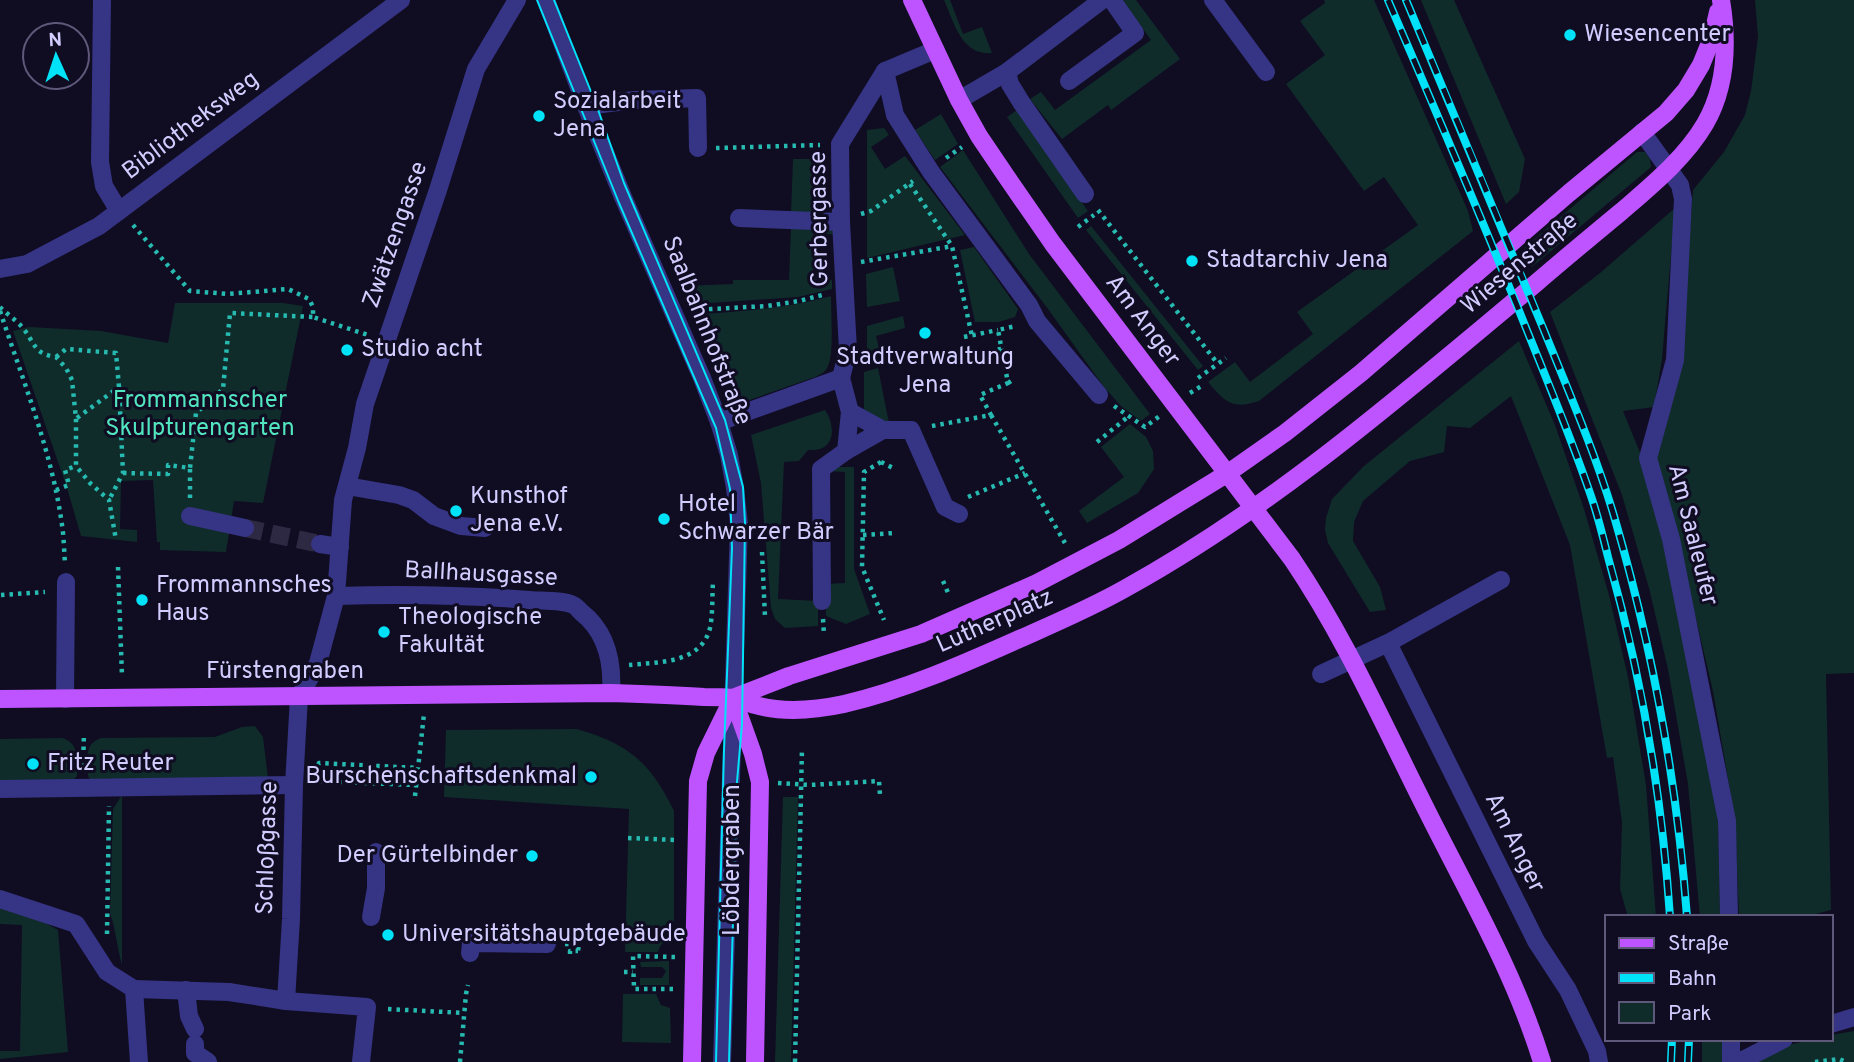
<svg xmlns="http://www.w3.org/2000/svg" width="1854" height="1062" viewBox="0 0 1854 1062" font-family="Overpass,sans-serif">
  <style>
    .green { fill: #0f2c2b }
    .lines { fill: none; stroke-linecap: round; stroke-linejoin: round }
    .minor-tunnel { stroke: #2d2943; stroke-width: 18; stroke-dasharray: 18 9; stroke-linecap: butt }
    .path { stroke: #26bab0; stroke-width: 4.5; stroke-dasharray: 3.5 5; stroke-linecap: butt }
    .minor { stroke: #363484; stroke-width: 18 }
    .major { stroke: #bd54ff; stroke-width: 18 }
    .tram { stroke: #00e2f8; stroke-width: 2 }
    .rail-casing { stroke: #00e2f8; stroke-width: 8 }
    .rail { stroke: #100c22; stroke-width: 5; stroke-dasharray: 16; stroke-linecap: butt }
    .poi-dot { fill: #00e2f8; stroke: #100c22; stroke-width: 2.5 }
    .labels { text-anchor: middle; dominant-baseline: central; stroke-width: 6; stroke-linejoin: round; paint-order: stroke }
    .poi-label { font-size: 24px; fill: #d2cdff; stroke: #100c22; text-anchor: start }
    .street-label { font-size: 24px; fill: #d2cdff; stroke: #100c22 }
    .park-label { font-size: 24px; fill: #52e6c0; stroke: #100c22 }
  </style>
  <rect width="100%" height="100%" fill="#100c22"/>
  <g class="green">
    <path d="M944,0H950L963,34L982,27L992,53C962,56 954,23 944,0Z"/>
    <path d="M1124,0H1136L1180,59L1111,110L1108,105L1062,139L1030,99L1041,92L1055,110L1151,40L1123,1Z"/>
    <path d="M1324,0H1374L1468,211L1473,231L1259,401C1232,410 1225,402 1208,382L1235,362L1250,382L1313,334L1297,312L1418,225L1384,177L1364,191L1286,84L1325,55L1300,21L1325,3Z"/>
    <path d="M1421,0H1454L1525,159L1519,192L1506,204Z"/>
    <path d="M1755,0H1854V673L1826,674L1831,910L1804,917H1739L1735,820L1713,691L1677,538L1654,458L1680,361L1693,190L1724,152L1745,115L1751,91L1758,37Z"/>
    <path d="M1017,110L1088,211L1078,218L1007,117Z"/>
    <path d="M941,114L958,144L935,160L915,130Z"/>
    <path d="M884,128L889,135L871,147L885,169L905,156L965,235L867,258V130Z"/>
    <path d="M963,150L1029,254L1150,414L1141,421L1121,406L1104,387L1048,309L940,167Z"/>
    <path d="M1637,152H1645L1650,159L1651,167L1532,267L1524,248Z"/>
    <path d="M793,159H814L812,214L791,213Z"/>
    <path d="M1675,208L1662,359L1654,407L1623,411L1643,460L1666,540L1697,694L1718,822L1720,917H1700L1688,784L1668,669L1649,588L1622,495L1550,312L1600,273Z"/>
    <path d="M1091,226L1203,366L1198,370L1086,230Z"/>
    <path d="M791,227L832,229L833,234H814V279L832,280V289L798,297L696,304L683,286L733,284V280H789Z"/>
    <path d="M974,247L1018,309L1015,317L999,322H975L960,250Z"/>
    <path d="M893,267L900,301L867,307L866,274Z"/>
    <path d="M831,296C831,311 834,355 828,366C826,372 821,374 815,377L738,404L702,314C747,311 788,308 831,296Z"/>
    <path d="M175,303H283L303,306L263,503L234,501L226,552L160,550V542H157L153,480L121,481L120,529L137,530V542L81,536L67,488L13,331L29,327L101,331L168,343Z"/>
    <path d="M903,316L905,328L876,336L881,356L867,360V326Z"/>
    <path d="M1519,341L1555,425L1584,509L1609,595L1628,677L1646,785L1656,917H1628L1620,889L1622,822L1613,757L1607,758L1570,545L1511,396L1470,428L1447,426L1444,452L1410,461L1363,501L1354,522L1353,541L1380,587L1386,610L1370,612L1328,543L1325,530L1326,518L1332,499L1364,466Z"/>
    <path d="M878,368L889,423L864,411V372Z"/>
    <path d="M825,410C833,421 837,443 820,449C816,450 812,450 808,450L799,461L784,462L778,599L818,601V626L785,628L775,619L771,608L761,483L751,435Z"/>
    <path d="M1130,424L1146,437L1153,451L1154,469L1138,493L1087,523L1079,511L1124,477L1101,447Z"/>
    <path d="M831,467H854V569L870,614L846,624L826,616V584L845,583V472L827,471Z"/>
    <path d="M255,726L263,737L268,778L90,779L88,776C88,760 83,744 101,738L215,737L242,727Z"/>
    <path d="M576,729C628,743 651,763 674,811V940C665,941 660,943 658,952H625L629,809L444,797L446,730Z"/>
    <path d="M62,738C80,743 77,761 77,776L73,780L0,785V739Z"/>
    <path d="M122,795V965C117,948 116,930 110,913L113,809Z"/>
    <path d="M783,797H798L791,1062H775Z"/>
    <path d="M0,907L24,911L58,930L68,1052L0,1059V1051H20L22,925L0,924Z"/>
    <path d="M669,961V985H640V978H662L666,971L662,967H641L640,962Z"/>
    <path d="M623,994H656L661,1005L670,1008L671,1043L622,1042Z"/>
    <path d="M1854,1031V1062H1751C1777,1047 1801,1039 1831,1039V1035Z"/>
    <rect x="1702" y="1039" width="20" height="23"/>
  </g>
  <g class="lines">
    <path class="minor-tunnel" d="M245,528L320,544"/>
    <g class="path">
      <path d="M716,148L820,145"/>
      <path d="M946,158L962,147"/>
      <path d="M910,184L952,246L972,336"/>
      <path d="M1098,210L1218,364"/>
      <path d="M861,214L871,211L913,181"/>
      <path d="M133,225L190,291L228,294L288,289L309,299L313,307V317L368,335"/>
      <path d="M1078,227L1094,215"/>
      <path d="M861,262L953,246"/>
      <path d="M0,307C7,314 16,320 22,327C35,342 33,354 56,357L66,368L72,380L76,419V466L90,483L109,500L116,540"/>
      <path d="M692,310L767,306L799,301L826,294"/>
      <path d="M0,311C23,381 52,452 62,525C64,538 64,551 65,563"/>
      <path d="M964,337L998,330"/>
      <path d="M981,352L1001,349"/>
      <path d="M56,357L66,349L116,353L119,387"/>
      <path d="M1198,378L1226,358"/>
      <path d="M1008,383L1014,379"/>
      <path d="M1190,393L1203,385"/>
      <path d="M1114,406L1145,427L1161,415"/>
      <path d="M991,415L1065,543"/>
      <path d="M77,418L119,387L123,473L109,500"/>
      <path d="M932,426L991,415L980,395L1008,383L998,330L1016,326"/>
      <path d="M1097,442L1129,416"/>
      <path d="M881,462L864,472L862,567L884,620"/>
      <path d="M881,462L895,469"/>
      <path d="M123,473L168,474V465L190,468L196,413L223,389L230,313L313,317"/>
      <path d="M56,490L69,485L65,470L76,466"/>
      <path d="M968,497L1025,473"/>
      <path d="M190,498V468"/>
      <path d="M863,535L894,533"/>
      <path d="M762,552L765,617"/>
      <path d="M118,567L122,676"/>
      <path d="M943,581L949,595"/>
      <path d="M1,595L45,592"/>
      <path d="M823,619L824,635"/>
      <path d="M629,665C658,662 701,664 710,628C713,613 712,597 713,582"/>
      <path d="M318,765L319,763L418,768"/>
      <path d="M83,767L84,733"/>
      <path d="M313,781L416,785"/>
      <path d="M778,783L809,785L879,781L880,795"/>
      <path d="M415,796L424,714"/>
      <path d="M628,838L676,840"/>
      <path d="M107,934L109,806"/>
      <path d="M565,944H579L578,951L582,952"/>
      <path d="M570,954V951H578"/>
      <path d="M624,972H633"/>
      <path d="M673,989H634L633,956L676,957"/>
      <path d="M388,1009L464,1013"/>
      <path d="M460,1062L466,994L468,985"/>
      <path d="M795,1062L802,748"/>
      <path d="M1815,1062L1839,1059L1846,1062"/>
    </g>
    <g class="minor">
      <path d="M102,0L100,162L104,186L119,211"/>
      <path d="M546,0L586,106L623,197L702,378L719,422L729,455L735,488L739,524L722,1062"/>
      <path d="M1213,0L1266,72"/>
      <path d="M885,71L895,115L931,172L1029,305L1037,321L1099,395"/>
      <path d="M885,71L935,50"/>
      <path d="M1007,72L1010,84L1021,102L1085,194"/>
      <path d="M1069,81L1135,33L1112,0"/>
      <path d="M959,100L1007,72L1102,0"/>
      <path d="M586,106L634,100L697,98L698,148"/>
      <path d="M1642,132L1680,185L1683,199L1675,360L1648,458L1671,539L1727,821L1729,917"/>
      <path d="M739,218L841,222"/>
      <path d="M0,269L27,264L99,226L401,0"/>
      <path d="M850,412L883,430H911L945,507L959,514"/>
      <path d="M719,422L841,378L848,350L841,222L840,144L885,71"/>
      <path d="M846,451L883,430"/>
      <path d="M347,486L399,495L413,500L434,516L461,526L485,528"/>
      <path d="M190,516L245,528"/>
      <path d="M320,544L340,547"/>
      <path d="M336,596C401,594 465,595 530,600C541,601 564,600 573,605C576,606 578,609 581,612C607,632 613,662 611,693"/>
      <path d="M822,601L821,469L846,451L850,412L841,378"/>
      <path d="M1388,643L1536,941L1568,990L1597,1051L1599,1062"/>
      <path d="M1321,674L1388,643L1501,580"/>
      <path d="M65,699L66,582"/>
      <path d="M0,789L294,785"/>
      <path d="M0,899L76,924L107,972L134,989"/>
      <path d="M371,917L376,888V852"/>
      <path d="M470,953L471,943L547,944"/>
      <path d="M134,989L229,992L286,1001L291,919L294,785L299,697L318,663L336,596L343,500L357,448L365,404L438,190L476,69L517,0"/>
      <path d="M134,989L139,1062"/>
      <path d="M186,990L189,1016L195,1029"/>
      <path d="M286,1001L367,1007L361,1062"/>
      <path d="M1831,1024L1854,1017"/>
      <path d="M1731,1039V1062"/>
      <path d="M195,1044V1053L208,1062"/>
      <path d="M1736,1062L1745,1059L1784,1039"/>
    </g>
    <g class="major">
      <path d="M912,0L959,100L979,136L1006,176L1053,244L1292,559C1346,639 1384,726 1427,811C1468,893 1515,974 1542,1062"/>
      <path d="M733,698L789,676L921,634L1037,583L1119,540L1228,473L1285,433L1361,373L1569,193L1666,113L1686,90L1701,65L1712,38L1718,12"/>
      <path d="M733,698L753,754L760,782L755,1062"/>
      <path d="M0,699L611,693C642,694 673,695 704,697C713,697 723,697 732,698C741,700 750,704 759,706C787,713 816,710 844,704C904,690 961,665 1017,640C1053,624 1091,608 1126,588C1276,505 1403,394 1535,284C1564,259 1593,235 1622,211C1652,185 1685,158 1705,124C1727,86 1728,42 1721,0"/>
      <path d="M692,1062L698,781L706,753L733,698"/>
    </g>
    <g class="tram">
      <path d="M537,0L619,203L716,428L730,489L732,548L724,750L716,1062"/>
      <path d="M554,0L596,104L624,183L725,420L743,487L745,523L742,724L737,782L729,1062"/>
    </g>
    <defs>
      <g id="rail">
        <path d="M1388,0C1433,104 1477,208 1520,313C1544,373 1570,434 1591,496C1598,516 1603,537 1608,557C1641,674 1662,795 1670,917"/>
        <path d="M1406,0C1452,109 1498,218 1543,328C1568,390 1595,452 1614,516C1652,646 1677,781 1687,917"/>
        <path d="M1671,1062L1672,1039"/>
        <path d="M1688,1062L1689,1039"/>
      </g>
    </defs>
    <use href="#rail" class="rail-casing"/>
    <use href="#rail" class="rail"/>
  </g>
  <g class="poi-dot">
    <circle cx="1570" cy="35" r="7"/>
    <circle cx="539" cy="116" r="7"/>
    <circle cx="1192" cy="261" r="7"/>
    <circle cx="925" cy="333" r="7"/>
    <circle cx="347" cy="350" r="7"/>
    <circle cx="456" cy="511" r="7"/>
    <circle cx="664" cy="519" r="7"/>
    <circle cx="142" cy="600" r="7"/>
    <circle cx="384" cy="632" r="7"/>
    <circle cx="33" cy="764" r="7"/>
    <circle cx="591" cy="777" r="7"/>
    <circle cx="532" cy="856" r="7"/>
    <circle cx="388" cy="935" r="7"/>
  </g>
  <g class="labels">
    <g class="poi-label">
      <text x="1584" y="35">Wiesencenter</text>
      <text x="553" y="102">Sozialarbeit<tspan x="553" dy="28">Jena</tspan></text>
      <text x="1206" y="261">Stadtarchiv Jena</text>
      <text x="361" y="350">Studio acht</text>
      <text x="925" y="358" text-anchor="middle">Stadtverwaltung<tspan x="925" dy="28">Jena</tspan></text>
      <text x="470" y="497">Kunsthof<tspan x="470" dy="28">Jena e.V.</tspan></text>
      <text x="678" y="505">Hotel<tspan x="678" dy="28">Schwarzer Bär</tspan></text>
      <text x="156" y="586">Frommannsches<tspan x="156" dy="28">Haus</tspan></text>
      <text x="398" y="618">Theologische<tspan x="398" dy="28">Fakultät</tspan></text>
      <text x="47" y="764">Fritz Reuter</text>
      <text x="577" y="777" text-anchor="end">Burschenschaftsdenkmal</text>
      <text x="518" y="856" text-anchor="end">Der Gürtelbinder</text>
      <text x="402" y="935">Universitätshauptgebäude</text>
    </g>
    <g class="street-label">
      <text transform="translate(191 126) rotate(-37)">Bibliotheksweg</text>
      <text transform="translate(820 219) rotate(-91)">Gerbergasse</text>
      <text transform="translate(396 235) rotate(-71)">Zwätzengasse</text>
      <text transform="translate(1520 264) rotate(-40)">Wiesenstraße</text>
      <text transform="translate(1142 321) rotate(53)">Am Anger</text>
      <text transform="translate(706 331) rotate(68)">Saalbahnhofstraße</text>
      <text transform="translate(1692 535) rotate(76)">Am Saaleufer</text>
      <text transform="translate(481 575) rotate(3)">Ballhausgasse</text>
      <text transform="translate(995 622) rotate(-24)">Lutherplatz</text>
      <text x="285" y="672">Fürstengraben</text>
      <text transform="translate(1514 843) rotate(64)">Am Anger</text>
      <text transform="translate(268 848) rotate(-88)">Schloßgasse</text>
      <text transform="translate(733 860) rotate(-90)">Löbdergraben</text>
    </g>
    <g class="park-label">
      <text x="200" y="401">Frommannscher<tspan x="200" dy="28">Skulpturengarten</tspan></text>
    </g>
  </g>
  <rect x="1605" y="915" width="228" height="126" fill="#100c22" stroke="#5e597a" stroke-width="2"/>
  <rect x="1619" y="938" width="35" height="10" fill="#bd54ff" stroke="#5e597a" stroke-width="2"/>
  <text x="1668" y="950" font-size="21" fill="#d2cdff">Straße</text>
  <rect x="1619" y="973" width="35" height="10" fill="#00e2f8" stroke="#5e597a" stroke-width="2"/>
  <text x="1668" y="985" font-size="21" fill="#d2cdff">Bahn</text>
  <rect x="1619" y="1002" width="35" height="21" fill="#0f2c2b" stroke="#5e597a" stroke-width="2"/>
  <text x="1668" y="1020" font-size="21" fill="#d2cdff">Park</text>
  <g transform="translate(56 56) rotate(357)"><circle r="33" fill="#100c22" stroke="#5e597a" stroke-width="2"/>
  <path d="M0-5L12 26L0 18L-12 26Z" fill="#00e2f8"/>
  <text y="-10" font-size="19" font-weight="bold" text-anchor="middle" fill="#d2cdff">N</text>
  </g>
</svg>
